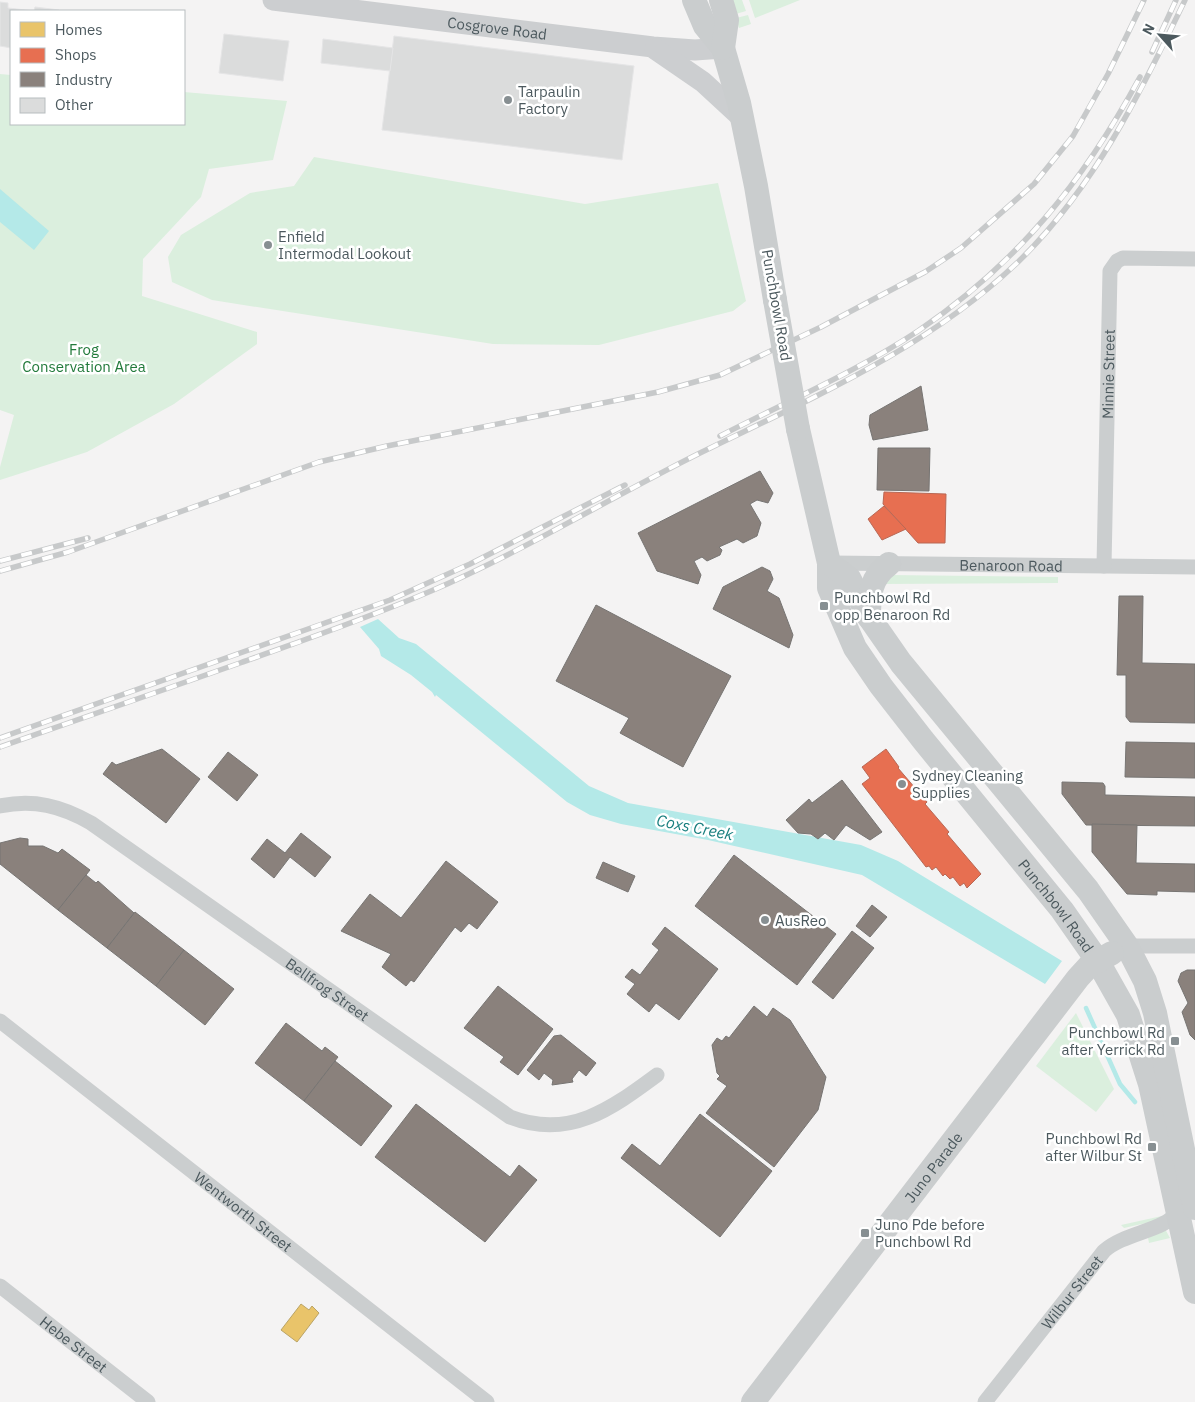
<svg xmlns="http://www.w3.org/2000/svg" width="1195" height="1402" viewBox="0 0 1195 1402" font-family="'IBM Plex Sans',sans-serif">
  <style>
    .green { fill: #dbefde }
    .water { fill: #b4e9e8 }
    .homes { fill: #e9c46a; stroke: #baa466 }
    .shops { fill: #e76f51; stroke: #b86855 }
    .industry { fill: #8a817c; stroke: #777573 }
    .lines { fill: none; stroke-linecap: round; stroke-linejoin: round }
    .stream { stroke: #b4e9e8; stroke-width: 4.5 }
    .building { fill: #dbdcdc; stroke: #e5e5e6 }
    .minor { stroke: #cbcecf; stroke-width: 15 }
    .secondary { stroke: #ccced0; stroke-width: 21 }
    .primary { stroke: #cacdce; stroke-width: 24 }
    .rail-casing { stroke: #c7c9ca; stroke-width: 5.5 }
    .rail { stroke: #fff; stroke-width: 4; stroke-dasharray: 11; stroke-linecap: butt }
    .primary-bridge { stroke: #cacdce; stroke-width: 24 }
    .poi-dot { fill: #878f92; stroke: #fff; stroke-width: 2 }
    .labels { text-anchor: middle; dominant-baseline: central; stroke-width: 5; stroke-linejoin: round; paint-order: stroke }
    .street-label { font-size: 15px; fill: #4c595e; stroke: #fff }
    .poi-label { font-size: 15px; fill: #4c595e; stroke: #fff; text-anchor: start }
    .park-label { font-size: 15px; fill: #227a3b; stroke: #fff }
    .water-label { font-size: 16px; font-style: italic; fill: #187e7e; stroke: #fff }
  </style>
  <rect width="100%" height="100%" fill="#f4f3f3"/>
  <g class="green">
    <path d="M732,0H742L746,11L736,14Z"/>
    <path d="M749,0H800L755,18Z"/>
    <path d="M748,15L751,24L739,28L736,18Z"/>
    <path d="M0,74L11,75V124H184V92L287,101L273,160L209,169L201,197L143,259L142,296L257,332V344L174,404L87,452L0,480V467L14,415L0,410Z"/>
    <path d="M314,157L585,204L718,183L746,301L733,311L599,345L493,344L212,300L172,282L168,257L181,235L250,193L294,186Z"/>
    <path d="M891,575L1058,577V583L881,584Z"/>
    <path d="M1076,1013L1114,1089L1096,1112L1036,1066Z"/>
    <path d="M1162,1216L1164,1219L1124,1228L1121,1225Z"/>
    <path d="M1165,1229L1170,1238L1149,1243L1148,1238Z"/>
  </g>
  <g class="water">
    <path d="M0,189L49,231L34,250L0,222Z"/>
    <path d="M378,619L399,638L416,644L589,786L628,803L861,845L898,861L1062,961L1045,984L862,875L708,840L621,824L590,815L567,802L436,695L435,697L432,692L411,675L381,656L379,649L360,627Z"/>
  </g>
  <path class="homes" d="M301,1304L309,1310L312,1306L319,1313L297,1342L281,1330Z"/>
  <g class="shops">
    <path d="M884,492L946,494L945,543H918L883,504Z"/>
    <path d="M884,506L906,529L882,540L868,519Z"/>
    <path d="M886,749L899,767L898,768L927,802L925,804L949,832L947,834L981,874L967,888L964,883L960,886L953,877L950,879L945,874L943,876L936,867L932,870L929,866L926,867L862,784L870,778L862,767Z"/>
  </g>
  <g class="industry">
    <path d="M921,386L928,430L873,440L869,425L870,415Z"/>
    <path d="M878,448H930L929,491L877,490Z"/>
    <path d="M760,471L773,493L768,503L757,500L750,504L761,523L757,536L743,543L737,539L719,547L722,550L720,555L707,561L702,557L694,561L701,575L698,584L657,571L638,533Z"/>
    <path d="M762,567L770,571L773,579L767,591L779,598L793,635L789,648L713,609L723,587Z"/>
    <path d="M1119,596H1143L1142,663L1195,664V723L1130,722L1126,717V675H1117Z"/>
    <path d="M596,605L731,676L683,767L620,733L629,718L556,681Z"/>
    <path d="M1126,742L1195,743V778L1125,777Z"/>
    <path d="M162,749L200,779L166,823L103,774L112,762L116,765Z"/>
    <path d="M228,752L258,775L237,801L208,777Z"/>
    <path d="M842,780L882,832L870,840L846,825L834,840L825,833L818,839L811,834L798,833L786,820L809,799L812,803Z"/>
    <path d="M1062,782L1103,783L1105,786V795L1195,797V826L1086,825L1062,794Z"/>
    <path d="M1092,824L1137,825L1136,863L1195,864V892L1157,891V895L1127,894L1092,852Z"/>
    <path d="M301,833L331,857L315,877L290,857L274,878L251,859L267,839L285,853Z"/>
    <path d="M20,838L28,839V846H43L58,853L62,849L90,870L58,910L0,864V843Z"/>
    <path d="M734,855L836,934L797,985L695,906Z"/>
    <path d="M446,861L498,902L477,929L469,923L461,932L455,927L414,982L411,980L406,986L382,967L391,954L341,931L370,894L401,918Z"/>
    <path d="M603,862L635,876L628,892L596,878Z"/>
    <path d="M86,875L96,883L98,881L134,913L107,948L58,910Z"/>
    <path d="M872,905L887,917L870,937L856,926Z"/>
    <path d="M135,912L184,950L156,986L107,948Z"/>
    <path d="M665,927L718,969L679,1020L656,1003L649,1012L627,994L635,984L625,977L632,969L640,975L659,950L652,944Z"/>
    <path d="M852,931L874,948L833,999L812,982Z"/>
    <path d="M184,950L234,989L205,1025L156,986Z"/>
    <path d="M1187,970H1195V1040L1190,1035L1182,1012L1188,1003L1178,981L1181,973Z"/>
    <path d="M498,986L553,1029L518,1075L500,1062L504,1057L464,1028Z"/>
    <path d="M754,1006L767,1017L773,1008L790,1020L826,1077L818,1110L774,1167L706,1113L727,1086L717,1079L720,1076L717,1073L712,1045L717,1038L722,1041L726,1036L729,1038Z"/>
    <path d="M286,1023L322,1051L325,1047L338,1057L304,1101L255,1063Z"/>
    <path d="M561,1035L596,1063L586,1076L579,1070L572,1079L573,1082L552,1085L553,1080L544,1073L539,1080L527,1070L554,1036Z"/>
    <path d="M335,1061L392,1106L361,1146L304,1101Z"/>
    <path d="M416,1104L510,1177L519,1165L537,1180L485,1242L375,1157Z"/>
    <path d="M700,1114L772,1171L720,1237L621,1158L632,1144L660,1166Z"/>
  </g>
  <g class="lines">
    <path class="stream" d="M1086,1008L1120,1084L1135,1102"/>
  </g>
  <g class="building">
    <path d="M0,2L8,3V8L34,11L35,7L59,10V11H11V48L0,46Z"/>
    <path d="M224,34L289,41L283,81L219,73Z"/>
    <path d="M394,36L634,66L622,160L382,130Z"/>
    <path d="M323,39L393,48L390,71L321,63Z"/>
  </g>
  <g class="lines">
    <g class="minor">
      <path id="s1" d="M830,563L1195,567"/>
      <path id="s2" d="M1104,566L1110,271L1117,261L1123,258L1195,259"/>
      <path id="s3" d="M0,806C34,799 61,806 91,823L510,1117C569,1140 611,1109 657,1075"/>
      <path d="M1127,946H1195"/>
      <path id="s4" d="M0,1021L487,1402"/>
      <path id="s5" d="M0,1286L148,1402"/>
      <path id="s6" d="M985,1402L1104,1251C1125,1232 1166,1231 1178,1211"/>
    </g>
    <g class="secondary">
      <path id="s7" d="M273,0L653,47L695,50L723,48"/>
      <path d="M655,49L703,82L742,118"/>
    </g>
    <g class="primary">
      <path d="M694,0L705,26L723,48L739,103L756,186L775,300"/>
      <path d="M721,0L727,20L723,48"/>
      <path id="s8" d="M798,429L829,563V588L855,648L881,686L923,740L1062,910L1097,960L1128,1015L1150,1084L1195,1292"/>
      <path d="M829,563L849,578L869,617L901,663L1088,890L1127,946L1145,981L1155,1013L1195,1208"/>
      <path d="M869,617C869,595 870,578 889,564"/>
      <path id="s9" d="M753,1402L1078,978L1089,966L1112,953"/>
    </g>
    <defs>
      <g id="rail">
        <path d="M1152,52L1176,0"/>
        <path d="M720,436C786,402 856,372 918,331C1018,263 1083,182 1140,77"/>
        <path d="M0,561L88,538"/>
        <path d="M0,571L68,552L319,462L387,446L658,392L720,375L821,327L925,272L961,248L1034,184L1073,136L1108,74L1144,0"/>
        <path d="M0,738L390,600L470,564L625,485"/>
        <path d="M0,747C80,719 160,691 240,663C304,640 368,618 431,591C524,551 611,497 702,452C812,398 928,348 1018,262C1094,188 1140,94 1185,0"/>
      </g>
    </defs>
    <use href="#rail" class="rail-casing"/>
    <use href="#rail" class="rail"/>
    <path class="primary-bridge" d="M775,300L798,429"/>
  </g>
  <g class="poi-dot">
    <circle cx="508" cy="100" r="5"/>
    <circle cx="268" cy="245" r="5"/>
    <rect x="819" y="601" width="10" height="10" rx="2.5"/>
    <circle cx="902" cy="784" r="5"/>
    <circle cx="765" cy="920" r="5"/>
    <rect x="1170" y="1036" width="10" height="10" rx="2.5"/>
    <rect x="1147" y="1142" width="10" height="10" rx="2.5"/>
    <rect x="860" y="1228" width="10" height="10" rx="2.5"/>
  </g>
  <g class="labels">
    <g class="street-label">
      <text stroke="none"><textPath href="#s7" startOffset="226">Cosgrove Road</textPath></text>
      <text transform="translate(777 305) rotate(80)">Punchbowl Road</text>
      <text stroke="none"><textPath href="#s2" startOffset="192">Minnie Street</textPath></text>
      <text stroke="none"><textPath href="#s1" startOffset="181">Benaroon Road</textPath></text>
      <text stroke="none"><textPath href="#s8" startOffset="555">Punchbowl Road</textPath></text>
      <text stroke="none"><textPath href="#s3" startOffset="384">Bellfrog Street</textPath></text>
      <text stroke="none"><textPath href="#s9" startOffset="296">Juno Parade</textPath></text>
      <text stroke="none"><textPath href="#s4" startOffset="309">Wentworth Street</textPath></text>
      <text stroke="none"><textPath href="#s6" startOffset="140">Wilbur Street</textPath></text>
      <text stroke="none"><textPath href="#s5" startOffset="94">Hebe Street</textPath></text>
    </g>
    <g class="poi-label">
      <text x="518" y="91">Tarpaulin<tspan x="518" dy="17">Factory</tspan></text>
      <text x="278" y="236">Enfield<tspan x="278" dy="17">Intermodal Lookout</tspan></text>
      <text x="834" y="597">Punchbowl Rd<tspan x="834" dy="17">opp Benaroon Rd</tspan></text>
      <text x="912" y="775">Sydney Cleaning<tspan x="912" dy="17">Supplies</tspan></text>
      <text x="775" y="920">AusReo</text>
      <text x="1165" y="1032" text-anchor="end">Punchbowl Rd<tspan x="1165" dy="17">after Yerrick Rd</tspan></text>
      <text x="1142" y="1138" text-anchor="end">Punchbowl Rd<tspan x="1142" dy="17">after Wilbur St</tspan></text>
      <text x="875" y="1224">Juno Pde before<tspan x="875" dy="17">Punchbowl Rd</tspan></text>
    </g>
    <g class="park-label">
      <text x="84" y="349">Frog<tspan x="84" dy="17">Conservation Area</tspan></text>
    </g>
    <g class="water-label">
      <text transform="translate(695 827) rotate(11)">Coxs Creek</text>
    </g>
  </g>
  <rect x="10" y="10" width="175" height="115" fill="#ffffff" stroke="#b7bdbf"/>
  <rect x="20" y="22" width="25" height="15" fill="#e9c46a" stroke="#b7bdbf"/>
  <text x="55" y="35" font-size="15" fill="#4c595e">Homes</text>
  <rect x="20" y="48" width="25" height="15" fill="#e76f51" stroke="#b7bdbf"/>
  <text x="55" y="60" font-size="15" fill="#4c595e">Shops</text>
  <rect x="20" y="72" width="25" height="15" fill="#8a817c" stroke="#b7bdbf"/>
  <text x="55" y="85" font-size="15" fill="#4c595e">Industry</text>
  <rect x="20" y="98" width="25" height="15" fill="#dbdcdc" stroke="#b7bdbf"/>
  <text x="55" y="110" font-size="15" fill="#4c595e">Other</text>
  <g transform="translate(1160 35) rotate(297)" stroke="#ffffff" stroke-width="4" paint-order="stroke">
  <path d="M0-4L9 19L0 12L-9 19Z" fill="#4c595e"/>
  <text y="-8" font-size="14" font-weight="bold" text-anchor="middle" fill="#4c595e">N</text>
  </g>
</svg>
